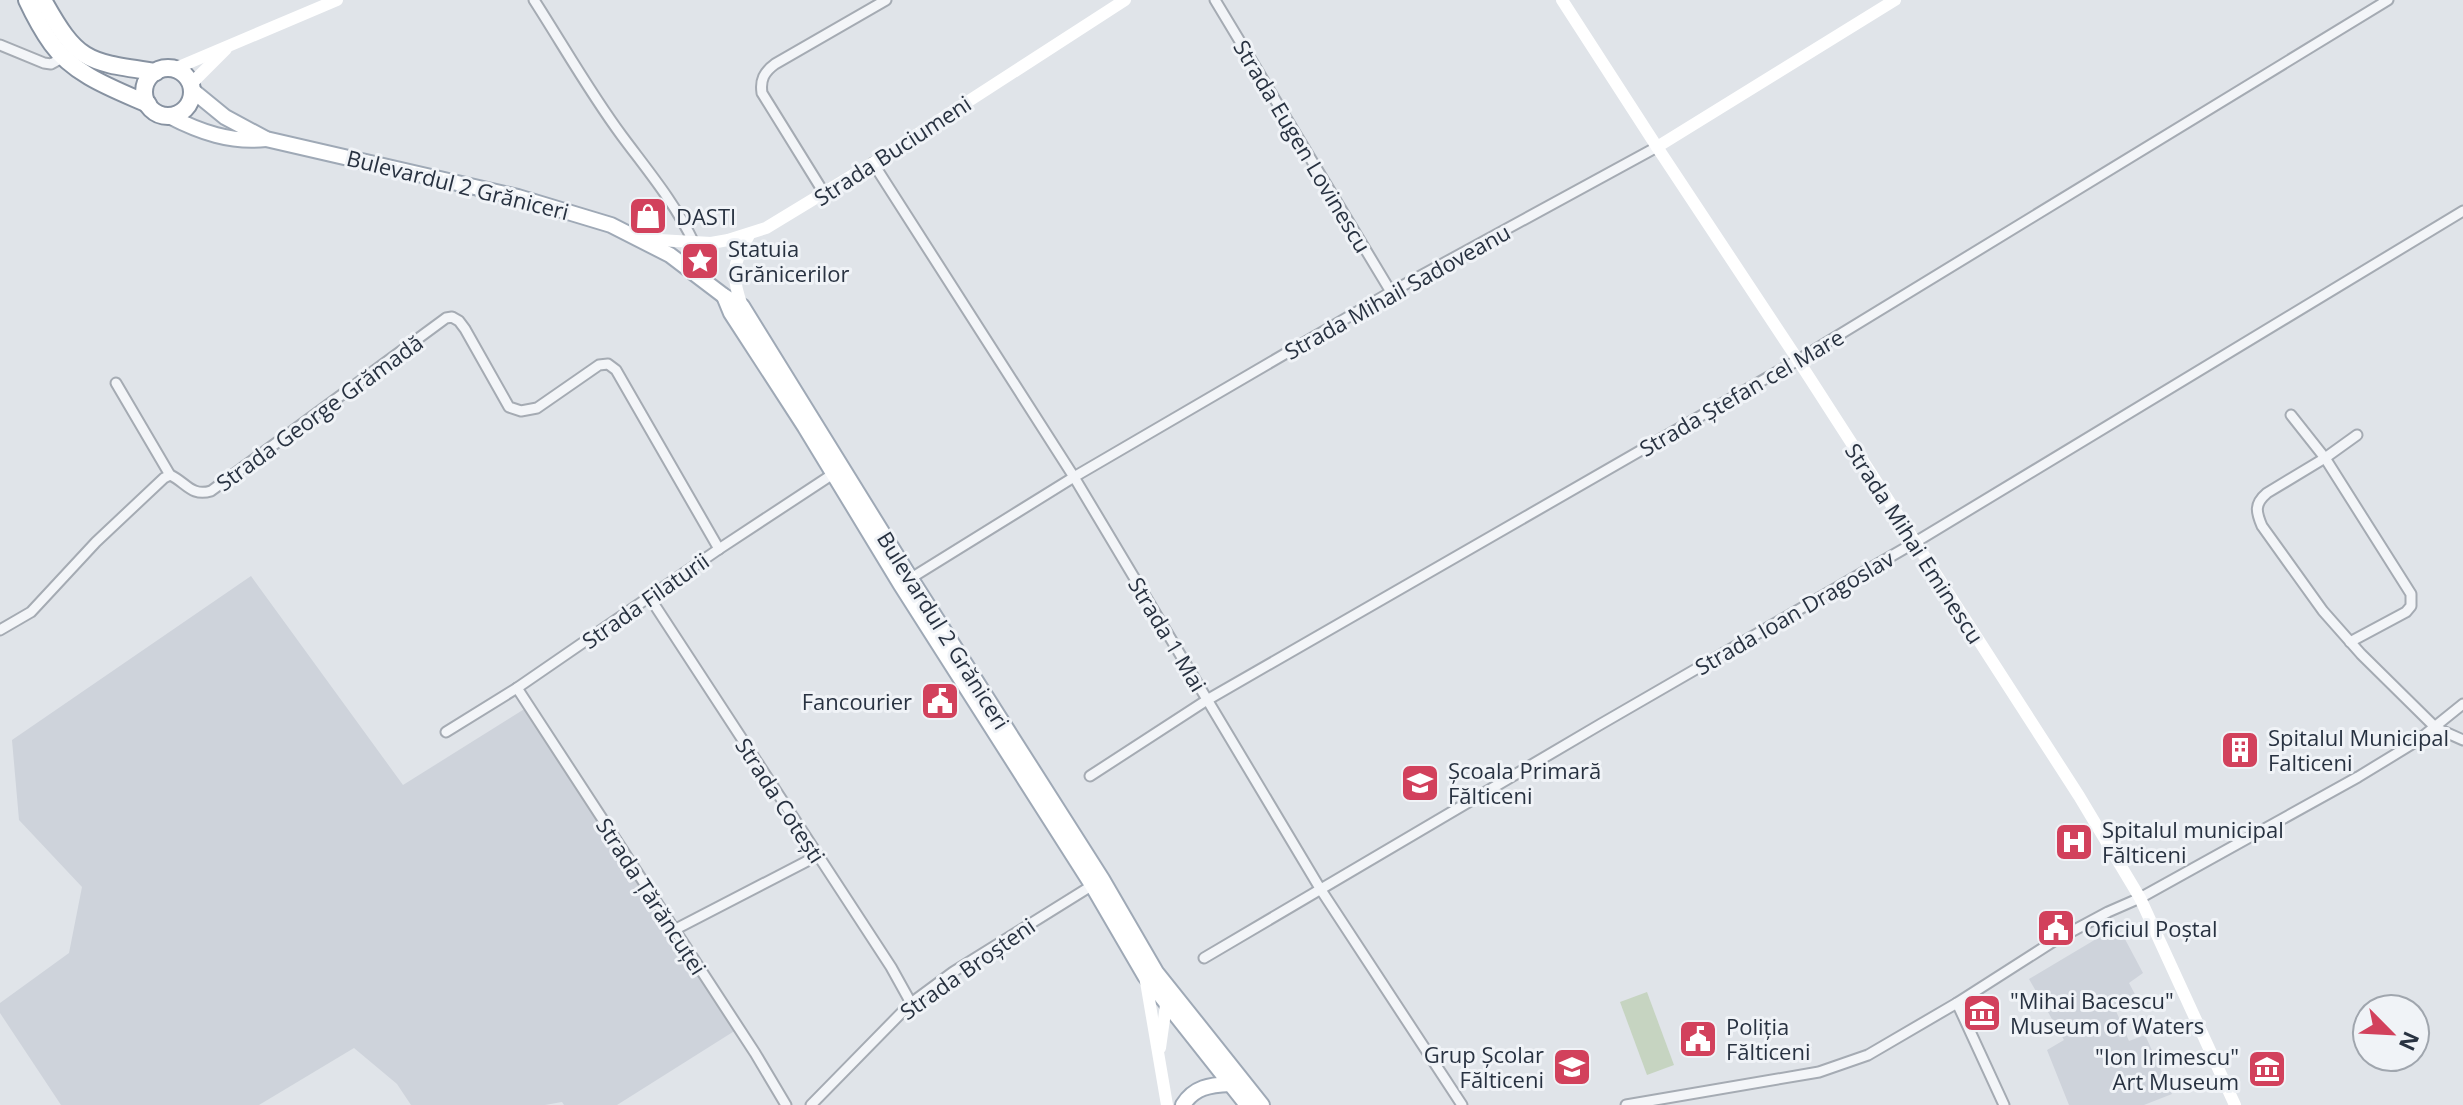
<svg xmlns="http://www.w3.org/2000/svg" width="2463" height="1105" viewBox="0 0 2463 1105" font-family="'Open Sans',sans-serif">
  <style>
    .built { fill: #ced3db }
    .green { fill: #c6d4c1 }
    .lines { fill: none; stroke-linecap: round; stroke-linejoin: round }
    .street-casing { stroke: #a5abb3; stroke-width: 13 }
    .primary-casing { stroke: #9fa9b6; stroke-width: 18 }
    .highway-casing { stroke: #8792a1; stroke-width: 20 }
    .street { stroke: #f3f5f8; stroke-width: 9 }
    .secondary { stroke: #fff; stroke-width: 12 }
    .primary { stroke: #fff; stroke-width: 14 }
    .highway { stroke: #fff; stroke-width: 16 }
    .labels { text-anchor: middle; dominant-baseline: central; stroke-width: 6; stroke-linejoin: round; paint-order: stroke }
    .street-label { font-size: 22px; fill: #283241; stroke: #f0f3f7 }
    .poi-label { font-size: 22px; fill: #283241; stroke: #f0f3f7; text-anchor: start }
  </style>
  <rect width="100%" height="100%" fill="#e0e4e9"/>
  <g class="built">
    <path d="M251,576L403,785L526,708L736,1030L617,1105H564L562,1102L545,1105H411L397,1084L354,1048L259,1105H61L0,1013V1003L69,953L82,887L19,820L12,740Z"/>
    <path d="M2118,926L2143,973L2129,983L2138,1000L2116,1011L2129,1041L2145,1035L2172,1094L2144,1105H2069L2047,1050L2064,1040L2029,979Z"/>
  </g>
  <path class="green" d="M1647,992L1674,1065L1647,1075L1620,1002Z"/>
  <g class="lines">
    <defs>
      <g id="street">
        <path d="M534,0C563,45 590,93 622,136C648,171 675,203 694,243"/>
        <path d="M1215,0L1391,292"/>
        <path d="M0,45L44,63L51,64L64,57"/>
        <path d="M873,163L1074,477L1321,890L1462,1105"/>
        <path d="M824,193L762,93C760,80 764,72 775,64L886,0"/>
        <path d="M116,383L170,475"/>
        <path d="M2291,415L2325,458L2411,594V606L2406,612L2350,642"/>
        <path d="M2357,435L2325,458L2267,493C2254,504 2256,512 2262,526L2323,611L2361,654L2436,728L2463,740"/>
        <path d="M908,580L1074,477L1391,292L1657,147"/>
        <path d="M650,598L891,967L911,1003"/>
        <path d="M0,630L31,612L96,542L164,478L170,475C186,482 191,497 211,491L446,318L452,317L459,321L465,329L509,407L521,411L537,408L599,365L608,364L616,370L719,549"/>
        <path d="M517,688L755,1053L786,1105"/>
        <path d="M446,732L517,688L719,549L836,472"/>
        <path d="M1090,776L1207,700L1798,360L2388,0"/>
        <path d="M674,930L817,856"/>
        <path d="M1204,958L1601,724L1914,543L2463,211"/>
        <path d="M1957,1003L2004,1105"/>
        <path d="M811,1105L911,1003L953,972L1096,883"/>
        <path d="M1626,1105L1819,1072L1868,1055L1957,1003L2054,941L2108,912L2140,898L2358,777L2417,741L2463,704"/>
      </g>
      <g id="primary">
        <path d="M192,90L225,117L266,139L518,197L611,225L670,255L724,296L742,306L911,579L1102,879L1156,972L1262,1105"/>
        <path d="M169,116C200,132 231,143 266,139"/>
        <path d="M724,296L731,313L805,427L901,585L1092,885L1145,976L1247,1105"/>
        <path d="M1183,1105C1194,1087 1210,1085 1230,1084"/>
      </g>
      <g id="highway">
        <path d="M27,0C34,15 42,30 52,44C74,75 114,89 148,104"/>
        <path d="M43,0C78,63 87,62 156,72"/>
        <circle cx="168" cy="92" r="24"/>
      </g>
    </defs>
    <use href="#street" class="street-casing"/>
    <use href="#primary" class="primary-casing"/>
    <use href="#highway" class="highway-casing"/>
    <use href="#street" class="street"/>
    <g class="secondary">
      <path d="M1562,0L1657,147L1798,360L2079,796L2140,898L2235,1105"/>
      <path d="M174,69L337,0"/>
      <path d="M191,84L226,49"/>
      <path d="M1657,147L1895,0"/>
      <path d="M641,239L711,243L728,240L766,228L873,163L1125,0"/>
      <path d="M742,306C730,272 733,266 749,235"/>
      <path d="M1145,976L1167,1105"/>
      <path d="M1160,1048L1167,998"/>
    </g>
    <use href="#primary" class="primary"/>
    <use href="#highway" class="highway"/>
  </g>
  <defs>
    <symbol id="shop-square" viewBox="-11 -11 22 22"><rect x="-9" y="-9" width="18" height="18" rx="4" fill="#d2415c" stroke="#f0f3f7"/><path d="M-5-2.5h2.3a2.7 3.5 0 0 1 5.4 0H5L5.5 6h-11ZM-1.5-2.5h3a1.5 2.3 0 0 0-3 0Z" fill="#fff"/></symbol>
    <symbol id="sight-square" viewBox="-11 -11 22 22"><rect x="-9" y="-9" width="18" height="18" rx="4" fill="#d2415c" stroke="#f0f3f7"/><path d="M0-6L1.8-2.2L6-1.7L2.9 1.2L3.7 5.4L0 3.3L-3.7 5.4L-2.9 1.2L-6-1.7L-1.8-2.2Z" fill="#fff"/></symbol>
    <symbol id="civic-square" viewBox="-11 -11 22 22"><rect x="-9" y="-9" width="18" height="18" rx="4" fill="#d2415c" stroke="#f0f3f7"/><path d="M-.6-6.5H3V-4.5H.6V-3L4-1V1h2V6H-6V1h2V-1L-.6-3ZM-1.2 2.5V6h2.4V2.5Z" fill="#fff"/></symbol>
    <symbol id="building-square" viewBox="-11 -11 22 22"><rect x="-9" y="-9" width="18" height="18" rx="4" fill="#d2415c" stroke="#f0f3f7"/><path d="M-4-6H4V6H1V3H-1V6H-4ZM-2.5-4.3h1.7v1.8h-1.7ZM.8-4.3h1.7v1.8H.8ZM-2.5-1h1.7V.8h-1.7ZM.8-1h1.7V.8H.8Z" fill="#fff"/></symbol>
    <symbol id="school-square" viewBox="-11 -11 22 22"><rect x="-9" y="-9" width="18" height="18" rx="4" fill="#d2415c" stroke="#f0f3f7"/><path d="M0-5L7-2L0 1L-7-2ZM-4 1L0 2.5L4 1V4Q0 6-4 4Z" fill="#fff"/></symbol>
    <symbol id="hospital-square" viewBox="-11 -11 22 22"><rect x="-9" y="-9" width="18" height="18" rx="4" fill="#d2415c" stroke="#f0f3f7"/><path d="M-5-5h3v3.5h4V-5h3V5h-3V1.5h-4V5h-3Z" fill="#fff"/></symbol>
    <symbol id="museum-square" viewBox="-11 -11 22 22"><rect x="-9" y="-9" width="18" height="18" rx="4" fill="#d2415c" stroke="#f0f3f7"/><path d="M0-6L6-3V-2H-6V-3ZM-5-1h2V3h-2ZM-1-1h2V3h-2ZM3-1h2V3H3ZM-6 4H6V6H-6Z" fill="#fff"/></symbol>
  </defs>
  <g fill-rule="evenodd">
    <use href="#shop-square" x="626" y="194" width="44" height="44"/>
    <use href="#sight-square" x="678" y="239" width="44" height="44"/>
    <use href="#civic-square" x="918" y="679" width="44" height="44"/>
    <use href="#building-square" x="2218" y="728" width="44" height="44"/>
    <use href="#school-square" x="1398" y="761" width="44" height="44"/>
    <use href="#hospital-square" x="2052" y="820" width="44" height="44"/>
    <use href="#civic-square" x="2034" y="906" width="44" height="44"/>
    <use href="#museum-square" x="1960" y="991" width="44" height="44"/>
    <use href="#civic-square" x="1676" y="1017" width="44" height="44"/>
    <use href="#school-square" x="1550" y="1045" width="44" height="44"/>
    <use href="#museum-square" x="2245" y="1047" width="44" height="44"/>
  </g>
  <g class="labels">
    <g class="street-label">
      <text transform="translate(1303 146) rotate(59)">Strada Eugen Lovinescu</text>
      <text transform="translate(892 150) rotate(-33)">Strada Buciumeni</text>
      <text transform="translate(458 184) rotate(14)">Bulevardul 2 Grăniceri</text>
      <text transform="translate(1397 291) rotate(-29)">Strada Mihail Sadoveanu</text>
      <text transform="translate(1741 392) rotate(-30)">Strada Ștefan cel Mare</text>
      <text transform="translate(319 412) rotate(-36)">Strada George Grămadă</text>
      <text transform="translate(1915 543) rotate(57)">Strada Mihai Eminescu</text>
      <text transform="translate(645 600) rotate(-35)">Strada Filaturii</text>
      <text transform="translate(1794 612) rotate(-30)">Strada Ioan Dragoslav</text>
      <text transform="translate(944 630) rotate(58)">Bulevardul 2 Grăniceri</text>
      <text transform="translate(1168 634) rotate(59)">Strada 1 Mai</text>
      <text transform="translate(781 800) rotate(57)">Strada Cotești</text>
      <text transform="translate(652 896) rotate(57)">Strada Țărăncuței</text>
      <text transform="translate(967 968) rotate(-35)">Strada Broșteni</text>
    </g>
    <g class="poi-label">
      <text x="676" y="216">DASTI</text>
      <text x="728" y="248">Statuia<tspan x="728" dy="25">Grănicerilor</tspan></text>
      <text x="912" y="701" text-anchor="end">Fancourier</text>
      <text x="2268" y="737">Spitalul Municipal<tspan x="2268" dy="25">Falticeni</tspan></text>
      <text x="1448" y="770">Școala Primară<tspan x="1448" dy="25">Fălticeni</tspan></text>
      <text x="2102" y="829">Spitalul municipal<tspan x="2102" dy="25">Fălticeni</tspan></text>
      <text x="2084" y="928">Oficiul Poștal</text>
      <text x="2010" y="1000">"Mihai Bacescu"<tspan x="2010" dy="25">Museum of Waters</tspan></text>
      <text x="1726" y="1026">Poliția<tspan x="1726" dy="25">Fălticeni</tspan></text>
      <text x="1544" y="1054" text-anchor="end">Grup Școlar<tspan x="1544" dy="25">Fălticeni</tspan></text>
      <text x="2239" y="1056" text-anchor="end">"Ion Irimescu"<tspan x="2239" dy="25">Art Museum</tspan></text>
    </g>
  </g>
  <g transform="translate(2391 1033) rotate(114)"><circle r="38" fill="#f0f3f7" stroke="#a0a6ae" stroke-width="2"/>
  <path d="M0-6L14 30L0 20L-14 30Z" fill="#d2415c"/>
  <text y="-12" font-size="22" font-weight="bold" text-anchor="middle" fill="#283241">N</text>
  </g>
</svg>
